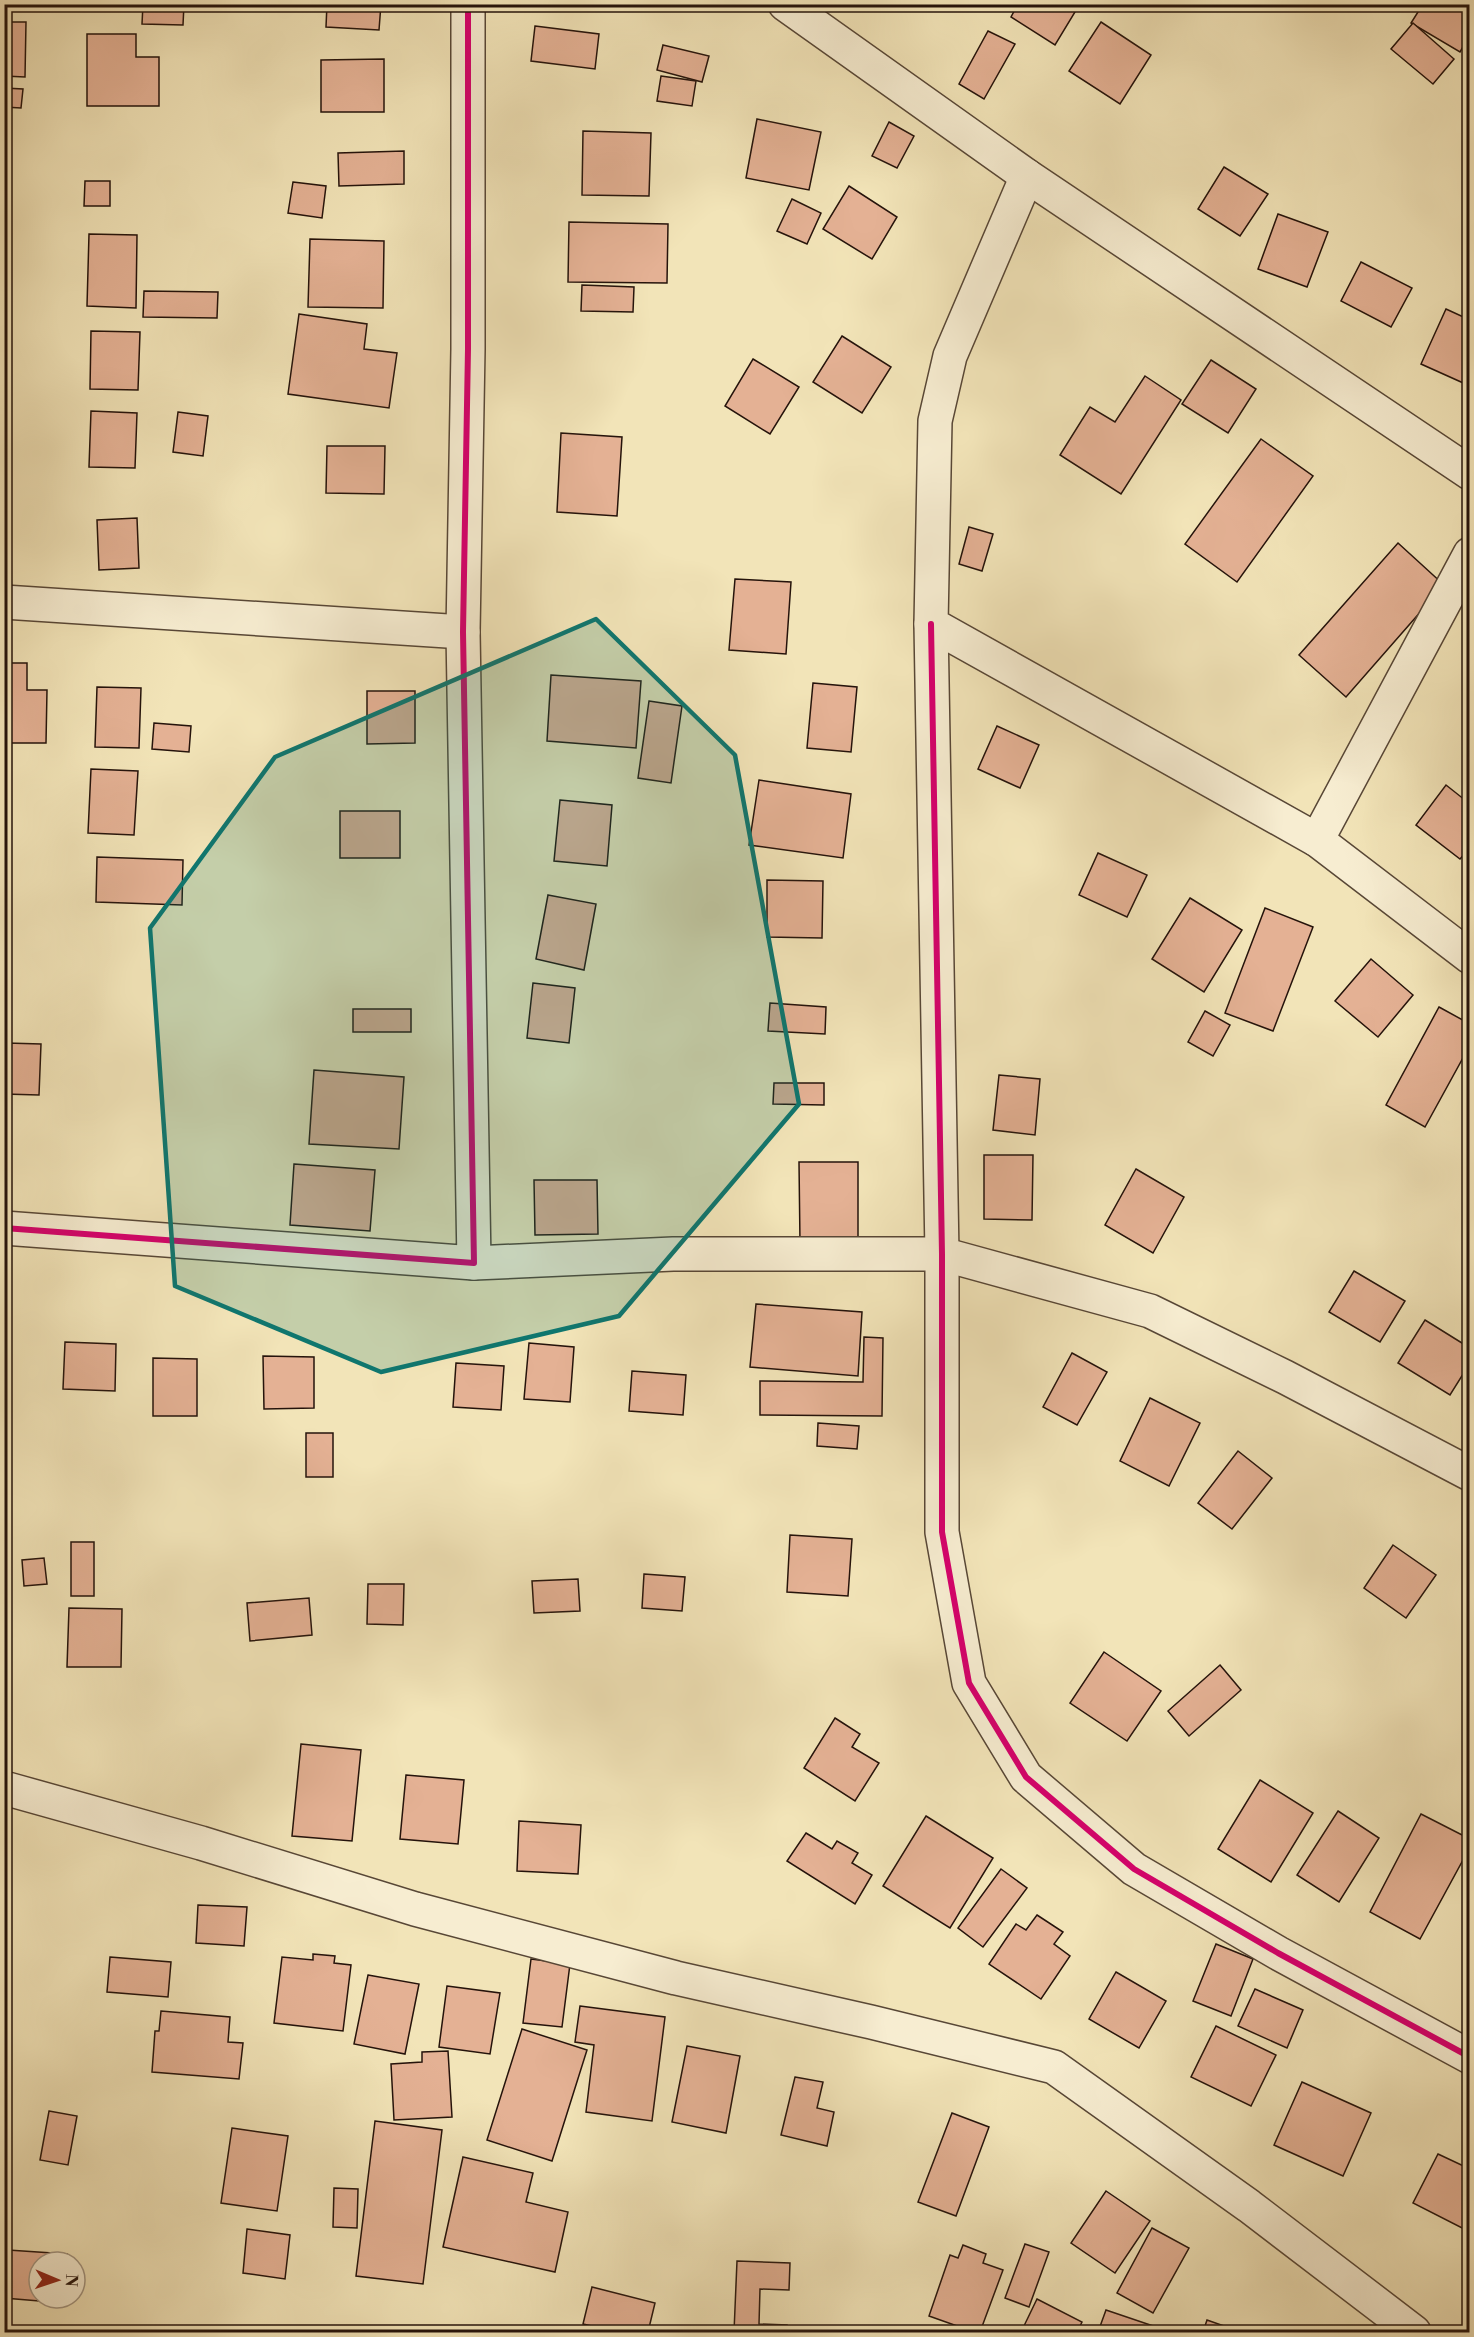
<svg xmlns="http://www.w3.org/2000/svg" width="1474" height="2337" viewBox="0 0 1474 2337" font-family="'Libre Bodoni',serif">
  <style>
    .building { fill: #e4b194; stroke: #25130b; stroke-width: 1.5 }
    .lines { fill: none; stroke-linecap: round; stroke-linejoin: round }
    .minor-casing { stroke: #584736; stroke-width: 36 }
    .minor { stroke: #f7edd1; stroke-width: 33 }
    .cycleway-casing { stroke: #f7edd1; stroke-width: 10 }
    .cycleway { stroke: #d6006c; stroke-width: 6 }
    .marked { fill: #0f766e; fill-opacity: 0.2; stroke: #0f766e; stroke-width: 4.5; stroke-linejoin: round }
  </style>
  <rect width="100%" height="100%" fill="#f2e4b8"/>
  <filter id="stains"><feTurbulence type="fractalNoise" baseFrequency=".00333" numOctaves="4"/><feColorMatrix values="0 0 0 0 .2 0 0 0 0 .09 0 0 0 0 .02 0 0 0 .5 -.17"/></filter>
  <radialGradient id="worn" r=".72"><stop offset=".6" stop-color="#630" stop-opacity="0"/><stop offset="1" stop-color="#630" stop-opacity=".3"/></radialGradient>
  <g class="building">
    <path d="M143,4H184L183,25L142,24Z"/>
    <path d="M327,4H381L379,30L326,27Z"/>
    <path d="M546,4H591V10L546,8Z"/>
    <path d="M1018,4H1063L1075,12L1055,45L1011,17Z"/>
    <path d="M1423,4H1470V35L1460,52L1411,23Z"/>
    <path d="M4,22H26L25,77L4,76Z"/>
    <path d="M1101,22L1151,55L1120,104L1069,71Z"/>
    <path d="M1413,23L1454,59L1433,84L1391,49Z"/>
    <path d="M535,26L599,34L595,69L531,61Z"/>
    <path d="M988,31L1015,44L984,99L959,84Z"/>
    <path d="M87,34H136V57H159V106H87Z"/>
    <path d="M663,45L709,56L702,82L657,70Z"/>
    <path d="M384,59V112H321V60Z"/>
    <path d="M661,76L696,81L692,106L657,101Z"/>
    <path d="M4,88L23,89L21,108L4,107Z"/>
    <path d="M757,119L821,132L809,190L746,178Z"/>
    <path d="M889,122L914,136L897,168L872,156Z"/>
    <path d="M583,131L651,133L649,196L582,195Z"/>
    <path d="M404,151V184L339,186L338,153Z"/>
    <path d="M1224,167L1268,194L1240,236L1198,209Z"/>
    <path d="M85,181H110V206H84Z"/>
    <path d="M293,182L326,186L322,218L288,213Z"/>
    <path d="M849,186L897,217L872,259L823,229Z"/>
    <path d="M792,199L821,213L807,244L777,231Z"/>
    <path d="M1278,214L1328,232L1307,287L1258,269Z"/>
    <path d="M569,222L668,224L667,283L568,282Z"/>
    <path d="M89,234L137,235L136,308L87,306Z"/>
    <path d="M310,239L384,241L383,308L308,307Z"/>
    <path d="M1361,262L1412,288L1391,327L1341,301Z"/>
    <path d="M582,285L634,287L633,312L581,311Z"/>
    <path d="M144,291L218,292L217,318L143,317Z"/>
    <path d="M1446,309L1470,320V386L1421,364Z"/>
    <path d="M299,314L367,324L364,349L397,353L389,408L288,394Z"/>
    <path d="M91,331L140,332L138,390L90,389Z"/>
    <path d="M842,336L891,367L862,413L813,382Z"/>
    <path d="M753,359L799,387L770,434L725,406Z"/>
    <path d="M1211,360L1256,389L1228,433L1182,404Z"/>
    <path d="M1145,376L1181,400L1121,494L1060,455L1090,407L1115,422Z"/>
    <path d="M91,411L137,413L135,468L89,467Z"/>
    <path d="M178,412L208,416L203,456L173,452Z"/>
    <path d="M561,433L622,437L617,516L557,512Z"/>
    <path d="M1261,439L1313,476L1237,582L1185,544Z"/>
    <path d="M327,446H385L384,494L326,493Z"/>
    <path d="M137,518L139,568L99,570L97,520Z"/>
    <path d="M969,527L993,534L982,571L959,564Z"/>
    <path d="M1398,543L1444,585L1346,697L1299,655Z"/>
    <path d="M735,579L791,582L786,654L729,650Z"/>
    <path d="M4,663H27V690H47L46,743H4Z"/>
    <path d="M551,675L641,681L636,748L547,741Z"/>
    <path d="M813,683L857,687L851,752L807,748Z"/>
    <path d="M97,687L141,688L139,748L95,747Z"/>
    <path d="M367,691H415V743L367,744Z"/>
    <path d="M649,701L682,706L671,783L638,778Z"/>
    <path d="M154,723L191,726L189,752L152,749Z"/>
    <path d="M997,726L1039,745L1020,788L978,769Z"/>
    <path d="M91,769L138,771L134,835L88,833Z"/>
    <path d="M759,780L851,794L843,858L749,845Z"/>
    <path d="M1446,785L1470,804V848L1460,859L1416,825Z"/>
    <path d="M560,800L612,805L607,866L554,861Z"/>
    <rect x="340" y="811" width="60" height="47"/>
    <path d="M1098,853L1147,875L1127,917L1079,895Z"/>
    <path d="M97,857L183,860L182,905L96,902Z"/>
    <path d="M767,880L823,881L822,938L767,937Z"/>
    <path d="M548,895L596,904L584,970L536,959Z"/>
    <path d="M1190,898L1242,930L1204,992L1152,959Z"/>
    <path d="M1265,908L1313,927L1273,1031L1225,1013Z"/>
    <path d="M1371,959L1413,995L1378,1037L1335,1001Z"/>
    <path d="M533,983L575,988L569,1043L527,1038Z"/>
    <path d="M770,1003L826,1007L825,1034L768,1031Z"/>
    <path d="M1439,1007L1470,1024V1045L1425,1127L1386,1105Z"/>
    <rect x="353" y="1009" width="58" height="23"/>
    <path d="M1205,1011L1230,1025L1213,1056L1188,1042Z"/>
    <path d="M6,1043L41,1044L39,1095L4,1094Z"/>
    <path d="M314,1070L404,1077L399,1149L309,1144Z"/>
    <path d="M999,1075L1040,1079L1035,1135L993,1130Z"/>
    <path d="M774,1083H824V1105L773,1104Z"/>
    <path d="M984,1155H1033L1032,1220L984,1219Z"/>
    <path d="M799,1162H858V1243H800Z"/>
    <path d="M294,1164L375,1170L370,1231L290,1225Z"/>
    <path d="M1136,1169L1184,1197L1153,1253L1105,1225Z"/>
    <path d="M534,1180H597L598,1234L535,1235Z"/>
    <path d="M1354,1271L1405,1301L1380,1342L1329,1312Z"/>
    <path d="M756,1304L862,1312L858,1376L750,1367Z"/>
    <path d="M1425,1320L1470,1348V1363L1450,1395L1398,1363Z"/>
    <path d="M864,1337L883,1338L882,1416L760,1415V1381L863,1382Z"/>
    <path d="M65,1342L116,1344L115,1391L63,1389Z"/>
    <path d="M529,1343L574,1347L570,1402L524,1399Z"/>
    <path d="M1072,1353L1107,1372L1077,1425L1043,1407Z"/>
    <path d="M263,1356L314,1357V1408L264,1409Z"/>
    <path d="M153,1358L197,1359V1416H153Z"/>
    <path d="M456,1363L504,1366L501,1410L453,1407Z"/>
    <path d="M632,1371L686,1375L683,1415L629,1411Z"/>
    <path d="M1150,1398L1200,1423L1169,1486L1120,1461Z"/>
    <path d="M818,1423L859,1426L857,1449L817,1446Z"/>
    <rect x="306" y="1433" width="27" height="44"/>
    <path d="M1238,1451L1272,1478L1232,1529L1198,1503Z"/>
    <path d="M790,1535L852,1539L848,1596L787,1592Z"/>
    <rect x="71" y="1542" width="23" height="54"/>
    <path d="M1393,1545L1436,1575L1406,1618L1364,1588Z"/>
    <path d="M44,1558L47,1584L24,1586L22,1560Z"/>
    <path d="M644,1574L685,1577L682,1611L642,1608Z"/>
    <path d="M578,1579L580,1611L534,1613L532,1581Z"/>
    <path d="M368,1584H404L403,1625L367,1624Z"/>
    <path d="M309,1598L312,1635L250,1641L247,1603Z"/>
    <path d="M69,1608L122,1609L121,1667H67Z"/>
    <path d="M1104,1652L1161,1691L1127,1741L1070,1703Z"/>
    <path d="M1220,1665L1241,1690L1189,1736L1168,1711Z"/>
    <path d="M835,1718L860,1734L852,1747L879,1763L855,1801L804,1768Z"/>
    <path d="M301,1744L361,1750L352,1841L292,1836Z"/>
    <path d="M406,1775L464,1780L458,1844L400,1839Z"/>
    <path d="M1260,1780L1313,1813L1271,1882L1218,1849Z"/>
    <path d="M1338,1811L1379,1838L1339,1902L1297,1875Z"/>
    <path d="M1421,1814L1470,1839V1847L1420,1939L1370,1912Z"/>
    <path d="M926,1816L993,1858L950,1928L883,1886Z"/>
    <path d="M519,1821L581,1825L578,1874L517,1871Z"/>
    <path d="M806,1833L832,1849L837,1841L858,1853L852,1863L872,1875L855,1904L787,1861Z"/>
    <path d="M1001,1869L1027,1888L983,1947L958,1928Z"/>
    <path d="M198,1905L247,1907L244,1946L196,1943Z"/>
    <path d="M1037,1915L1063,1932L1054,1944L1070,1956L1041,1999L989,1964L1016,1924L1026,1930Z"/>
    <path d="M1216,1944L1253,1959L1231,2016L1193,2001Z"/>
    <path d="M313,1954L335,1956L334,1963L351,1965L343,2031L274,2023L282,1957L313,1960Z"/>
    <path d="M110,1957L171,1962L168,1997L107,1992Z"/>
    <path d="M531,1959L570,1964L562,2027L523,2023Z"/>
    <path d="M1116,1972L1166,2001L1139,2048L1089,2019Z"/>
    <path d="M368,1975L419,1984L405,2054L354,2044Z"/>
    <path d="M447,1986L500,1993L490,2054L439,2047Z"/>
    <path d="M1255,1989L1303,2010L1287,2048L1238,2026Z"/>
    <path d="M580,2006L665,2017L652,2121L586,2112L594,2045L575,2042Z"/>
    <path d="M161,2011L230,2017L228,2042L243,2043L239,2079L152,2072L155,2031H159Z"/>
    <path d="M1216,2026L1276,2055L1251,2106L1191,2077Z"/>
    <path d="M522,2029L587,2050L552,2161L487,2140Z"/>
    <path d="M687,2046L740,2056L726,2133L672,2122Z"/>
    <path d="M448,2051L452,2117L394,2120L391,2064L422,2062V2052Z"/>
    <path d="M795,2077L823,2082L817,2108L834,2112L827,2146L781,2135Z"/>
    <path d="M1302,2082L1371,2113L1343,2176L1274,2145Z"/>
    <path d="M49,2111L77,2116L68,2165L40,2160Z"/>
    <path d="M952,2113L989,2127L956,2216L918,2202Z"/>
    <path d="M375,2121L442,2130L423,2284L356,2276Z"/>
    <path d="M232,2128L288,2136L277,2211L221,2203Z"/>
    <path d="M1438,2154L1470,2169V2232L1413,2203Z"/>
    <path d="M463,2157L533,2173L526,2202L568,2212L555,2272L443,2247Z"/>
    <path d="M334,2188L358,2189L357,2228L333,2227Z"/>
    <path d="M1106,2191L1150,2221L1115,2273L1071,2243Z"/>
    <path d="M1152,2228L1189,2248L1153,2313L1117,2293Z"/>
    <path d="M247,2229L290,2235L285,2279L243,2273Z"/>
    <path d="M1025,2244L1049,2252L1029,2307L1005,2298Z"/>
    <path d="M963,2245L986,2254L983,2263L1003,2270L980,2332H974L929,2316L950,2255L958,2258Z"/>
    <path d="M8,2250L67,2254L66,2262H39V2298H63V2303L4,2298Z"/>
    <path d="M737,2261L790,2263L789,2290L760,2289L759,2324L787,2325V2332H734Z"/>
    <path d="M592,2287L655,2303L648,2332H618L583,2324Z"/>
    <path d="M1037,2299L1082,2322L1077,2332H1027L1022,2330Z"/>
    <path d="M1106,2310L1171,2332H1098Z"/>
    <path d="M1207,2320L1241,2332H1203Z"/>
  </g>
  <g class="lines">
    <defs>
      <g id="minor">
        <path d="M785,4L1027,176L1470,473"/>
        <path d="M1027,176L950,356L935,421L931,624L1317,840L1470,957"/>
        <path d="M4,602L463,632"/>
        <path d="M931,624L942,1254V1532L969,1683L1026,1777L1134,1869L1278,1953L1470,2057"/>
        <path d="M1317,840L1470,554"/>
        <path d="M4,1228L474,1263L463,632L468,349V4"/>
        <path d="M474,1263L673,1254H942L1150,1311L1285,1377L1470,1474"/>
        <path d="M4,1788L201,1843L415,1909L676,1978L871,2022L1054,2067L1249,2206L1414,2332"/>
      </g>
    </defs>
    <use href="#minor" class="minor-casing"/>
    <use href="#minor" class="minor"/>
    <defs>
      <g id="cycleway">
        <path d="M931,624L942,1254V1532L969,1683L1026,1777L1134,1869L1278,1953L1470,2057"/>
        <path d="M4,1228L474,1263L463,632L468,349V4"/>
      </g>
    </defs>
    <use href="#cycleway" class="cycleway-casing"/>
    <use href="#cycleway" class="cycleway"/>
  </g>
  <path class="marked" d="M596,619L735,755L799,1104L619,1316L381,1372L175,1286L150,928L275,757Z"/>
  <rect width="1474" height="2337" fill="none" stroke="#f2e4b8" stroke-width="24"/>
  <rect x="6" y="6" width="1462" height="2325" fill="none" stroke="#25130b" stroke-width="3"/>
  <rect x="12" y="12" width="1450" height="2313" fill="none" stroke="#25130b" stroke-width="1.5"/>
  <g transform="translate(57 2280) rotate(92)"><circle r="28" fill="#f7edd1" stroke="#a39682" stroke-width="1.5"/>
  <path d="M0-4.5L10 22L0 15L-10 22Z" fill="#8f2418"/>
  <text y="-9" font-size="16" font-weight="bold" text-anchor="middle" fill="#25130b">N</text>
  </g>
  <rect width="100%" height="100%" filter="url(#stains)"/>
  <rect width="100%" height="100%" fill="url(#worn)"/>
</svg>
